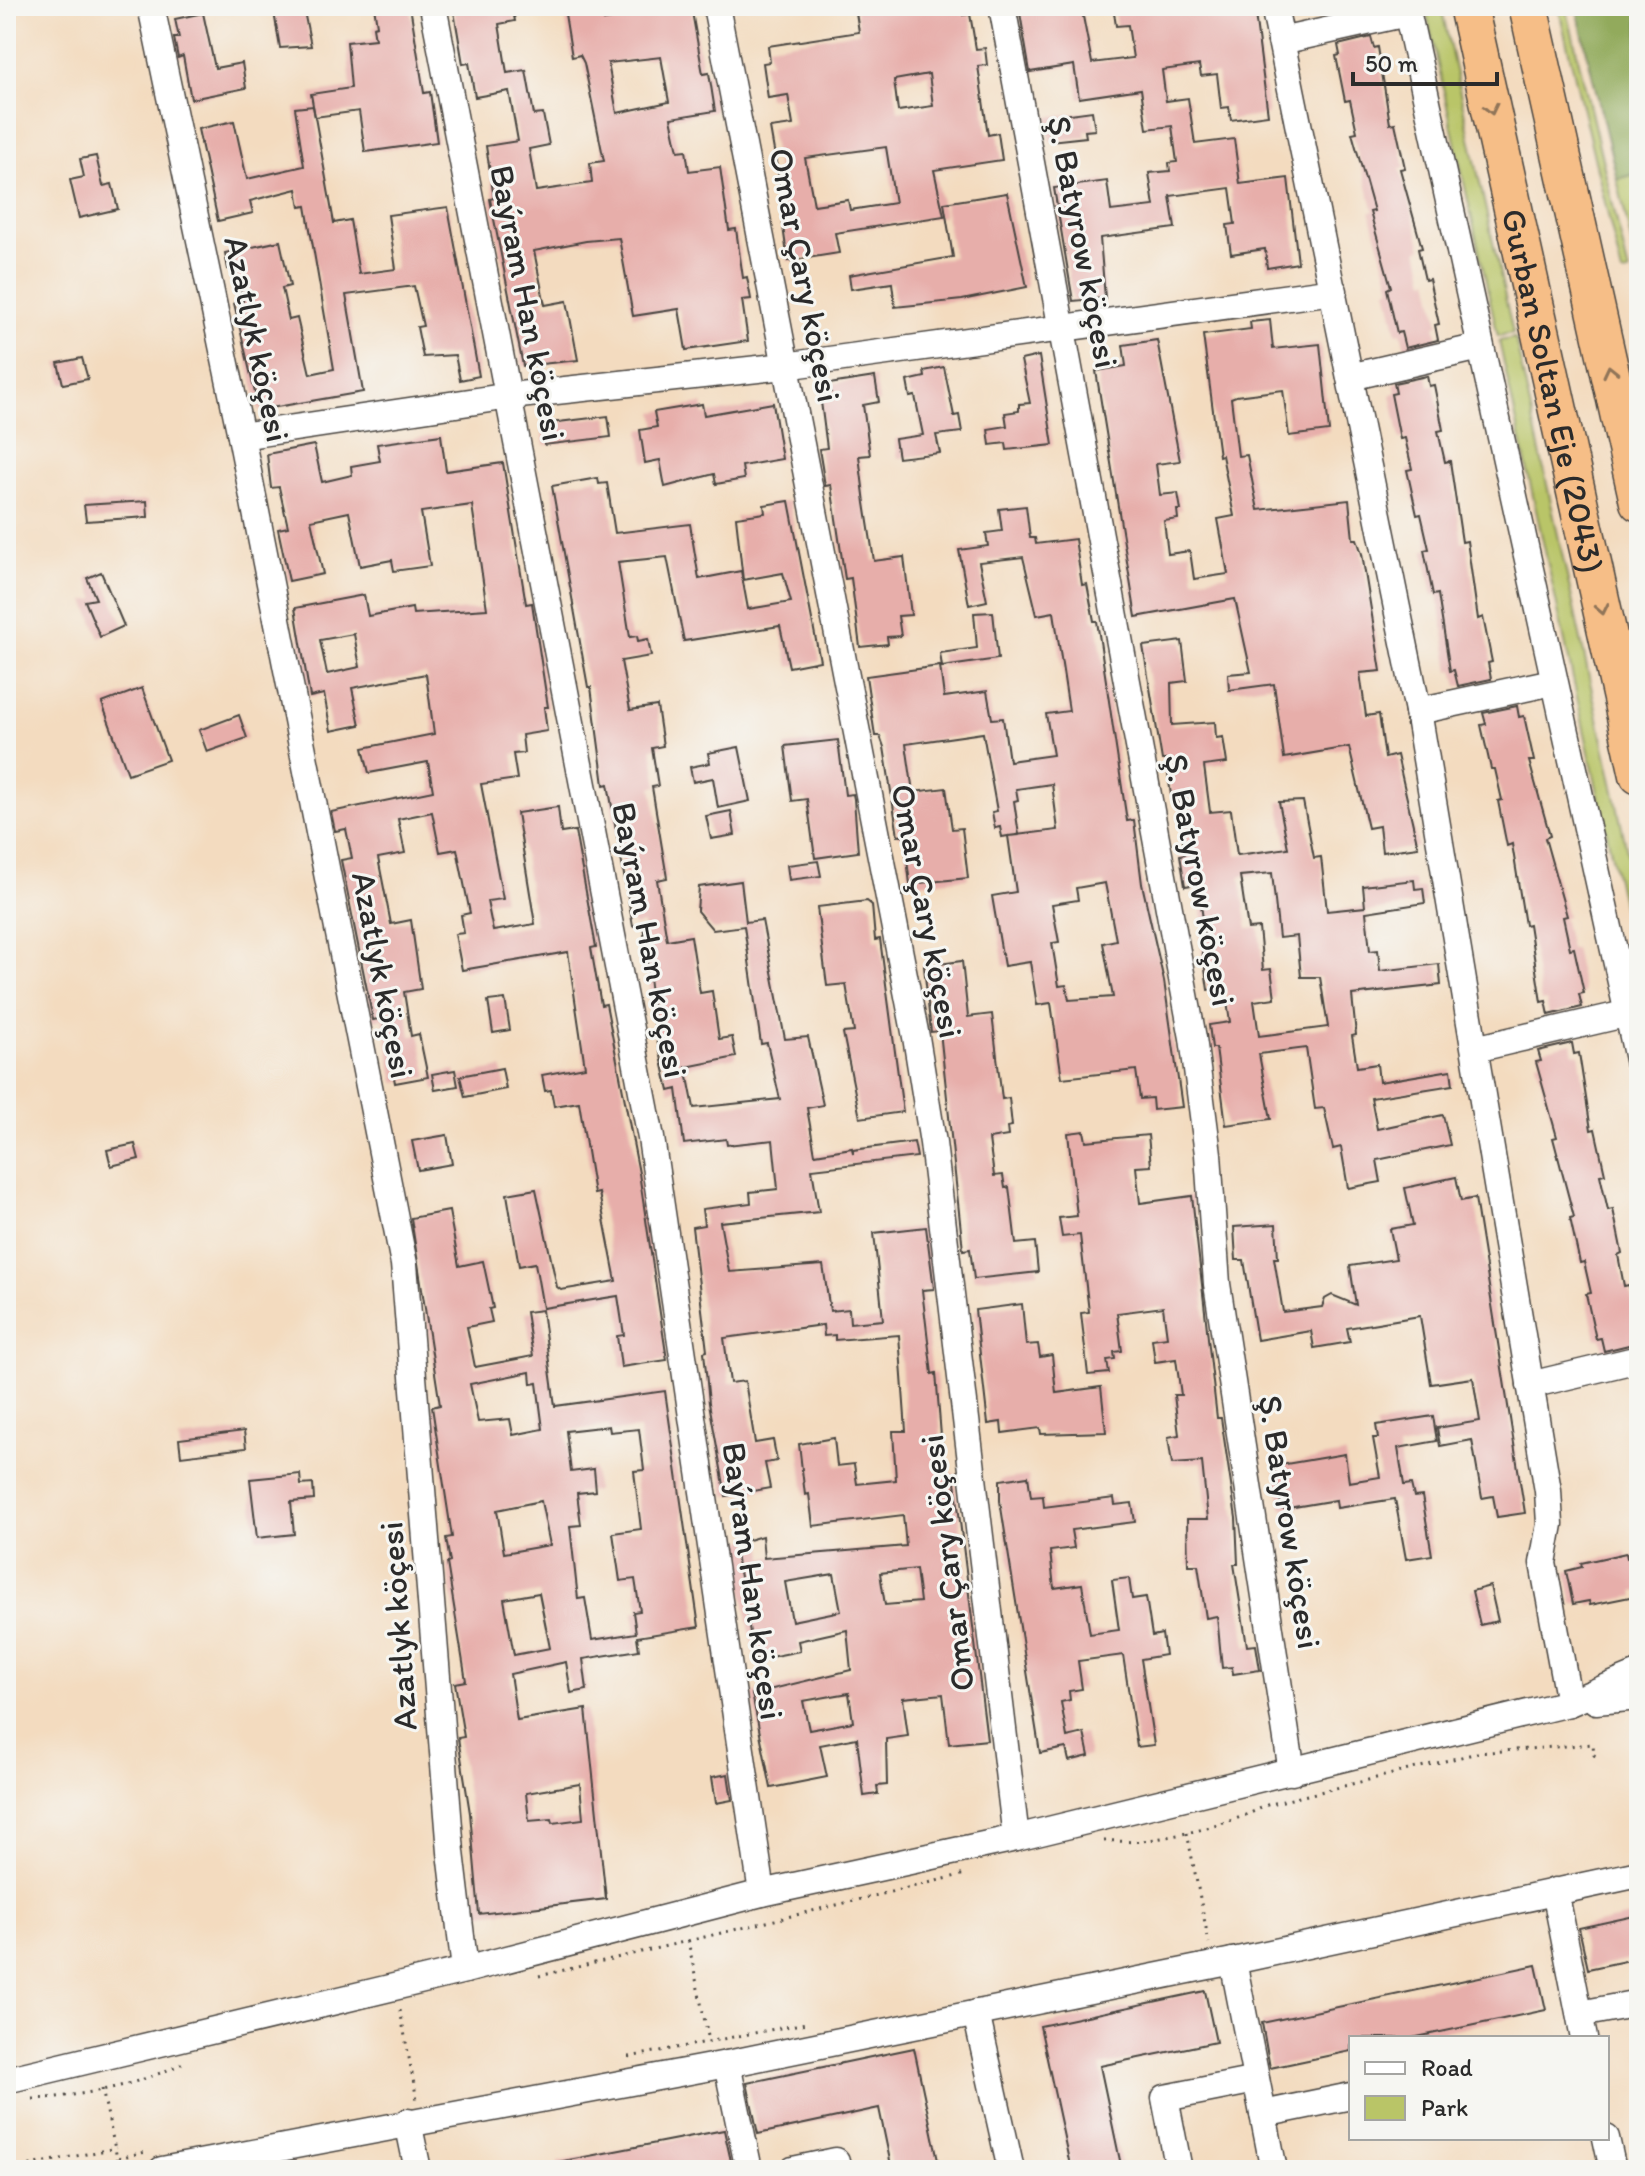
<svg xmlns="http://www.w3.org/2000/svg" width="1645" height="2176" viewBox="0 0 1645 2176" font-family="Itim,sans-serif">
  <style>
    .green { fill: #b9c567; stroke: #727849; stroke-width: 2 }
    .forest { fill: #92aa5c; stroke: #5e6a44; stroke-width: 2 }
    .building { fill: #e7aeaa; fill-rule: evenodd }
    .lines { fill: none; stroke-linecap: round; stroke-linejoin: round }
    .minor-casing { stroke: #494541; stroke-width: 29 }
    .highway-casing { stroke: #494541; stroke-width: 41 }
    .path { stroke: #494541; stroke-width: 3; stroke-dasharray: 2 6; stroke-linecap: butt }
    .minor { stroke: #fff; stroke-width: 26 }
    .highway { stroke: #f6be87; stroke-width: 38 }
    .oneway { stroke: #907459 }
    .labels { text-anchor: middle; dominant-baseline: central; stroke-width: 6; stroke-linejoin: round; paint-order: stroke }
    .street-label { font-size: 34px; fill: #2b2b2b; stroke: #f6f6f2 }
  </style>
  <rect width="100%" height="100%" fill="#f6f6f2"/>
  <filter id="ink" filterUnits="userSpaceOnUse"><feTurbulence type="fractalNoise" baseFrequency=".0125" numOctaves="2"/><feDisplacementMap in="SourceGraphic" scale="16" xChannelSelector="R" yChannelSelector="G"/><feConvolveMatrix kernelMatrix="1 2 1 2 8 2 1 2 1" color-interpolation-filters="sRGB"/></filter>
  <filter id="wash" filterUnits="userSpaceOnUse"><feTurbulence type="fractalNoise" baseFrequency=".006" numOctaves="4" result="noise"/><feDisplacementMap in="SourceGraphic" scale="32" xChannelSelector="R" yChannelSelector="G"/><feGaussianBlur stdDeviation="1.8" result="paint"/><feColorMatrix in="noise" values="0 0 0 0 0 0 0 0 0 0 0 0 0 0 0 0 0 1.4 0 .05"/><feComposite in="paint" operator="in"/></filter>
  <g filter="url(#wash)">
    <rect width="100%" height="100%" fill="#f3dbbf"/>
    <g class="green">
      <path d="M1425,6H1441L1513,333L1498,336Z"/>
      <path d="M1558,6H1566L1629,273L1622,274Z"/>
      <path d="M1639,173V269L1638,270L1617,179Z"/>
      <path d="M1515,338L1639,906V980L1499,341Z"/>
    </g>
    <path class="forest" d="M1576,6H1639V173L1617,179Z"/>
    <g id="blocks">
      <g class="building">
        <path d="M273,6H303L311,46L280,48Z"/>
        <path d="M374,6H410L424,93L430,92L437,142L365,152L359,111L315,117L311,94L351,88L347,42L375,39L373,27L377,26Z"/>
        <path d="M453,6H512L515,21L499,24L507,73L526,70L534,115L543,114L549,145L529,149L536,191L592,183L590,163L604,161L584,63L580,55L572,57L565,14L602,8L604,20L639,14L637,6H691L703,74L709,73L715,111L671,118L678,151L686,150L689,171L720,167L729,230L736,229L743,278L747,277L751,299L742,300L748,341L686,350L679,309L633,316L619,238L586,241L534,251L545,305L567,301L578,360L523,366L490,199L494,198L486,146L518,141L509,91L475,97L469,63L463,64ZM661,57L669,102L617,113L608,63Z"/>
        <path d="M855,6H962L963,15L970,14L976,49L985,48L987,65L978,66L988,135L998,133L1002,160L934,170L944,216L835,233L839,253L788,261L782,220L786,219L770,128L793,125L788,95L768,98L763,63L770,62L768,46L859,32ZM929,74L933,106L898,111L894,80ZM886,147L895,203L850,210L848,200L814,205L805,158Z"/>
        <path d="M1081,6L1092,63L1133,58L1128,25L1116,26L1113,6H1254L1268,115L1231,120L1229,107L1221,108L1217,74L1201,76L1199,65L1162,70L1166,101L1188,98L1195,144L1234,139L1240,184L1288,178L1298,263L1267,268L1265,249L1231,254L1227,225L1235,224L1230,188L1170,196L1175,228L1100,238L1105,298L1073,301L1054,188L1107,181L1111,211L1154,206L1149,173L1170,171L1169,163L1177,162L1172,126L1147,129L1141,89L1079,98L1074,65L1030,72L1020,13Z"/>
        <path d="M203,13L215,68L242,63L246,88L191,99L183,56L178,58L174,38H179L175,19Z"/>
        <path d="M1371,37L1374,48L1378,47L1390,124L1395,123L1405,168L1400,169L1422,248L1418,249L1425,280L1429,279L1439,324L1435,325L1438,340L1405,348L1401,332L1397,333L1387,289L1391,287L1370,212L1374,211L1352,133L1357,132L1350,100L1345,101L1336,56L1340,55L1338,45Z"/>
        <path d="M313,106L334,223L350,220L359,274L396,269L388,215L448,207L479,376L460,380L455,355L423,357L417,327L423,326L414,286L346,295L363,392L259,410L234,303L243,301L235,267L228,269L225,253L280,241L290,286L282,288L289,320L297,318L310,374L334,369L306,206L300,207L297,189L250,201L253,213L218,221L198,129L234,121L247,179L304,166L295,108Z"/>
        <path d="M1092,111L1095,130L1085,131L1086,137L1050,141L1047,117Z"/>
        <path d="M96,156L103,186L112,184L118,209L79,218L70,180L84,177L80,159Z"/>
        <path d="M1007,193L1027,287L962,300L895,307L892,283L851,289L849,275L953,257L944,203Z"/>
        <path d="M1270,320L1273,349L1320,344L1329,431L1289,436L1283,390L1236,396L1231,398L1238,456L1247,455L1258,510L1349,500L1353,539H1357L1362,554L1381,671L1360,673L1366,716L1379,714L1385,758L1397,755L1418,847L1382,852L1379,826L1368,828L1349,747L1284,758L1274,684L1229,690L1228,674L1251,672L1235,599L1136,617L1096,371L1126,366L1123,345L1157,340L1180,461L1156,464L1160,495L1178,493L1181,510H1177L1178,519L1164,521L1168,554L1190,551L1194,579L1228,574L1218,519L1234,516L1222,455L1219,456L1203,335L1251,329L1250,322Z"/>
        <path d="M1039,356L1053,445L1007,450L1006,443L990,445L988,429L1007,426L1005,413L1019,411V404L1030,403L1021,360Z"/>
        <path d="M82,358L88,379L63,384L58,363Z"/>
        <path d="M944,367L954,416L959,415L962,432L936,435L940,453L898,458L895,439L923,435L915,396L910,397L907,381L925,377L924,371Z"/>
        <path d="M1427,376L1429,386L1434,385L1443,430L1438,431L1445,462L1450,461L1462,542L1467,541L1478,619L1483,617L1492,662L1488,663L1491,679L1458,686L1454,670L1450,671L1438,594L1433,595L1424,550L1429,549L1421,514L1417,515L1407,470L1412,469L1405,438L1400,439L1391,394L1396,393L1394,383Z"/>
        <path d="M875,377L879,402L863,405L870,455L859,456L865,503L874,561L904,557L911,615L898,616L901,636L887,637L888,644L860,647L851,578L845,579L831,485L825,486L822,467L819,449L827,448L820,394L831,392L829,384Z"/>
        <path d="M773,403L782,459L742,466L744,479L716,484L714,474L665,487L660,460L645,463L640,430L657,427L654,412L702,404L704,415Z"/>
        <path d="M608,416L611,437L544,445L542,424Z"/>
        <path d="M441,435L446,471L503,463L526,604L532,603L548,707H544L547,731L522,735L524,753L513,754L517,779L481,784L503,899L487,901L493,931L535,924L517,813L558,807L561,833L575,831L596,947L591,948L601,1005L606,1004L639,1173L667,1360L621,1367L617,1336L624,1335L618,1296L543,1308L535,1263L519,1266L507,1194L536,1189L557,1287L561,1290L616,1281L599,1193L594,1194L579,1102L554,1106L551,1090L545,1091L542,1075L585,1067L568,952L462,970L455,934L464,933L461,915L470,913L457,849L440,852L432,812L398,819L405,853L378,858L391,924L411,920L421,989L404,992L411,1036L419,1034L428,1077L395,1083L383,1018L373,1020L341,860L352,858L346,829L335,831L331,812L433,791L428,762L369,773L363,748L434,734L426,674L352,688L360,725L331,731L324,694L310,697L295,608L364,595L368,616L412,608L413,614L487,609L472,505L421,512L430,566L394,571L392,560L360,566L349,512L311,520L323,574L289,581L278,529L288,527L279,487L271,488L267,454L314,445L322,482L352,475L351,466L380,461L377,444ZM354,634L360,667L327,674L320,640Z"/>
        <path d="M598,478L599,484L607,483L615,533L690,524L699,579L741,571L748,609L791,602L783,573L743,580L736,517L765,513L764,505L789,501L820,661L789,667L780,626L684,641L667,557L618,562L630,637L637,636L638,641L648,639L651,656L621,661L630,710L657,706L663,746L652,748L658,786L652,787L667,878L657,880L667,940L691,936L700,993L712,991L719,1039L732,1037L736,1057L686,1067L694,1108L780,1099L767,1043L761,1044L744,926L713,930L697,911L699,887L741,881L746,922L762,920L785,1039L808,1037L823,1105L807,1108L815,1154L852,1148L853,1154V1150L914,1142L917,1157L812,1169L819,1212L720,1222L729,1272L823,1265L830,1311L849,1309L850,1323L883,1320L874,1233L926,1227L934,1289L922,1290L932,1374L936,1373L944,1474L954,1473L987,1740L949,1744L943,1694L903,1698L908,1736L886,1739L887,1785L877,1786L878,1794L864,1796L857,1738L820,1745L827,1777L771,1788L752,1694L851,1670L847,1630L798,1641L800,1651L755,1660L734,1544L762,1536L764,1558L906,1546L903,1515L813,1526L809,1494L805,1495L799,1444L834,1438L837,1466L854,1464L857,1484L896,1480L893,1431H906L899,1335L835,1340V1335L824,1336L823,1325L724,1338L730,1383L745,1381L755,1443L773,1440L777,1461L765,1463L770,1488L726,1496L709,1403L704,1352L707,1351L692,1227L704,1225L702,1209L751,1203L750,1192L778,1189L773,1140L727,1145L726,1139L684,1144L677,1089L669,1091L655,1030L643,924L633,926L608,784L604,785L591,687H588L552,486ZM916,1569L920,1602L885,1605L880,1573ZM834,1574L841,1611L792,1621L785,1582ZM849,1693L853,1722L809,1730L803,1701Z"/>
        <path d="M147,501L148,517L86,521L84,505Z"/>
        <path d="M1026,506L1030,538H1035L1036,544L1075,539L1082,585L1087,584L1094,621H1097L1127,821L1134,820L1142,884L1164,981L1182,1107L1153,1110L1152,1098L1140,1099L1136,1070L1062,1078L1051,1003L1037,1005L1030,962L1004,966L992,896L1016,892L1008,836L1002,837L1000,827L995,828L992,812L997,811L983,733L906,744L913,792L946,788L952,829L962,828L968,878L910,884L904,835L898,836L884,747L880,736H875L866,676L940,666L944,697L987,691L992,719L1003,718L1009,761L1053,755L1046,714L1069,711L1054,612L1037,615L1023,557L979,562L987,601L969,605L959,550L988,546L986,533L1002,531L999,509ZM1052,784L1058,830L1008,836L1019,835L1014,801L1018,800L1016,789ZM1105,883L1116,940L1103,943L1113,997L1069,1000L1066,985L1059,986L1052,943L1059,942L1052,904L1078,900L1076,888Z"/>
        <path d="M101,572L124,626L100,637L85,601L96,599L87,578Z"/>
        <path d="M993,612L998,659L942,667L940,653L977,648L974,613Z"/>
        <path d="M1182,641L1187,681L1171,683L1172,725L1215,722L1216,738L1223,737L1227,763L1204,766L1210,812L1231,810L1237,855L1288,848L1279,802L1303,801L1314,858L1321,857L1327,911L1365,907L1363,886L1414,880L1415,889L1423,888L1425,903L1366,912L1370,951L1378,950L1380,971L1439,964L1441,985L1352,995L1356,1035L1352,1036L1357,1067L1377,1064L1379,1082L1451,1070L1453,1085L1371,1098L1377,1129L1443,1115L1450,1145L1377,1160L1381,1182L1348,1188L1341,1147L1333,1149L1324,1108L1315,1109L1306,1048L1259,1054L1271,1119L1226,1125L1216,1048H1212L1209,1025L1230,1022L1225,988L1208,990L1200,934L1205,933L1198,884L1185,886L1180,855L1185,854L1177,794L1171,795L1166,760H1162L1143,646ZM1272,873L1279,938L1297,936L1301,977H1320L1328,1027L1259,1036L1254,1001L1275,998L1271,969L1263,970L1259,928L1248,929L1240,876Z"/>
        <path d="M142,688L168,760L128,774L102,703Z"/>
        <path d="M1517,706L1519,717L1524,716L1534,761H1529L1550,836L1545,838L1567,916L1563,917L1570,949L1574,948L1584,993L1579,994L1582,1007L1549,1015L1546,1001L1541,1002L1529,924L1525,925L1512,844L1507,846L1498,801L1502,800L1495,769H1491L1481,725L1486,724L1483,713Z"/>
        <path d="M239,715L247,738L207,752L199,730Z"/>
        <path d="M838,740L845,795L853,794L854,799L858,852L815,858L807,799L792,801L785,746Z"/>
        <path d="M739,747L750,801L718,808L713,778L693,782L690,767L710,763L708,753Z"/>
        <path d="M731,811L735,835L711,839L706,816Z"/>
        <path d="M818,861L821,876L789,880L787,865Z"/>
        <path d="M867,901L872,905L875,940L880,939L903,1112L860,1118L843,1033L854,1032L846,984L827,986L817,907Z"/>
        <path d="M962,961L968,1017L992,1014L1002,1099L1009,1098L1012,1126L1007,1127L1008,1136L989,1139L994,1176L1003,1175L1005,1188L1009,1187L1016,1244L1035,1242L1038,1272L974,1279L970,1249L963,1250L940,1031L931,1032L924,966Z"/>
        <path d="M505,999L510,1030L493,1033L488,1001Z"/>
        <path d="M1572,1043L1574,1054L1579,1053L1591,1130L1595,1129L1605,1174L1600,1175L1608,1210L1613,1209L1622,1253L1618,1255L1624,1286L1629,1285L1639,1330L1634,1331L1637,1343L1604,1351L1601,1338L1596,1339L1586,1294L1591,1293L1584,1262L1580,1263L1570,1218L1574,1217L1553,1138L1557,1137L1536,1062L1541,1061L1538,1051Z"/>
        <path d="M502,1068L506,1089L465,1097L460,1076Z"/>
        <path d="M455,1070L458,1086L435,1090L432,1074Z"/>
        <path d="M1084,1131L1086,1141L1148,1135L1151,1166L1136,1167L1140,1203L1192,1196L1217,1418H1221L1236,1518L1238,1564H1234L1247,1646L1256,1645L1260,1670L1233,1674L1232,1667L1222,1668L1217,1616L1206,1618L1198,1565H1188L1187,1519H1208L1202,1462L1172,1464L1168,1437L1179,1435L1174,1395H1181L1176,1359L1155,1362L1152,1339L1167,1337L1163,1307L1117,1313L1122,1351L1114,1352L1115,1359L1107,1360L1109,1373L1088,1375L1081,1313L1089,1312L1080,1235L1062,1237L1059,1218L1077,1216L1068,1133Z"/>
        <path d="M447,1135L452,1164L418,1170L412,1141Z"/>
        <path d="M135,1144L139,1159L111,1166L107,1150Z"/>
        <path d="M1456,1177L1461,1201L1475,1198L1525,1513L1497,1517L1493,1496L1482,1498L1472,1440L1440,1446L1437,1428L1480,1421L1473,1378L1431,1384L1420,1316L1347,1328L1350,1342L1314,1348L1311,1331L1257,1340L1244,1260H1236L1234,1227L1276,1224L1278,1258H1274L1283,1312L1322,1307L1325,1299L1332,1295L1356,1305L1350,1266L1396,1259L1390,1229L1413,1225L1405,1188Z"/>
        <path d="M449,1211L459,1266L483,1261L493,1308L489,1309L492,1322L467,1327L475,1367L533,1356L526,1312L542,1310L555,1406L665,1391L699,1627L637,1637L639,1650L583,1659L587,1690L571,1693L566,1662L510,1674L517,1720L586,1709L606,1899L479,1914L470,1813L458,1738L464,1737L455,1683L466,1681L447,1563L450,1562L446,1538L452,1537L432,1407L440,1405L411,1218ZM530,1372L531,1384L537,1383L543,1429L513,1435L510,1419L478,1422L470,1384ZM609,1426L610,1432L639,1429L644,1470L634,1471L641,1529L613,1533L620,1581L635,1579L640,1611L633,1612L636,1633L592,1640L585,1598L578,1599L570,1526L581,1525L577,1493L596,1491L594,1469L571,1472L566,1431ZM541,1501L550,1545L504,1553L497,1510ZM539,1593L550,1648L514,1655L504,1599ZM580,1784L583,1819L553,1823L552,1819L529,1821L526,1793Z"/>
        <path d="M1022,1304L1026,1345L1038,1344L1040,1357L1052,1355L1056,1393L1101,1387L1106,1432L1041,1434L1040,1428L1002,1433L1001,1422L988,1424L975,1310Z"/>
        <path d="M1433,1416L1437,1441L1398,1448L1404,1485L1411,1484L1414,1497L1422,1496L1432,1555L1406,1559L1395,1499L1337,1508L1336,1500L1282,1509L1274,1466L1345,1454L1349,1482L1380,1477L1373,1438H1378L1376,1425Z"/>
        <path d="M244,1431L246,1448L181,1456L179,1439Z"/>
        <path d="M300,1474L301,1485L313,1484L314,1500L291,1502L294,1534L257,1538L250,1479Z"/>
        <path d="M1028,1476L1031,1497L1043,1496L1044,1507L1114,1498L1115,1505L1132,1503L1135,1522L1071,1530L1074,1548L1050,1551L1054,1588L1082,1584L1090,1634L1119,1630L1112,1580L1129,1578L1132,1599L1146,1597L1152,1636L1162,1634L1165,1655L1141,1659L1154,1745L1137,1747L1123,1655L1078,1661L1082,1689L1069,1691L1070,1700L1061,1702L1067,1737L1084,1733L1089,1756L1069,1761L1066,1748L1040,1753L1000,1501V1480Z"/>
        <path d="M1626,1553L1627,1558L1639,1555V1591L1634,1592L1635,1596L1590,1605L1589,1601L1573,1604L1566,1571L1582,1567L1581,1563Z"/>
        <path d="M1490,1586L1498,1621L1480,1625L1472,1591Z"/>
        <path d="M728,1774L732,1800L716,1803L712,1777Z"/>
        <path d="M1639,1915V1958L1588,1969L1579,1928Z"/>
        <path d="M1536,1965L1546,2010L1412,2038H1351V2051L1270,2068L1262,2023Z"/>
        <path d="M1205,1991L1216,2042L1100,2066L1122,2170H1071L1040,2026Z"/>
        <path d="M914,2048L940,2170H892L879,2108L758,2134L747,2083Z"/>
        <path d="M724,2130L733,2170H559L558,2162Z"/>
      </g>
    </g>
  </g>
  <g filter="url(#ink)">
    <use href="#blocks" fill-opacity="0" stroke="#494541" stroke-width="2"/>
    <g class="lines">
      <defs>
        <g id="minor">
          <path d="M151,6L241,436L404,1264L451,1852L465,1970"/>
          <path d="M433,6L651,1138L762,1893"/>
          <path d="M716,6L916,1037L933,1143L1016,1838"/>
          <path d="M1002,6L1193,1038L1208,1154L1217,1284L1292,1772"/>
          <path d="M1274,6L1418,711L1548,1491L1550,1524L1543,1563L1569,1703"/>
          <path d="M1406,6L1639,1064"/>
          <path d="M1281,41L1407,13"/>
          <path d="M1350,377L1480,347"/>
          <path d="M241,436L510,396L785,366L1334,291"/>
          <path d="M1418,711L1553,682"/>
          <path d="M1475,1049L1629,1013"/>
          <path d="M1530,1385L1639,1359"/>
          <path d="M1596,1701L1639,1697"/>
          <path d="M1555,1891L1584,2038"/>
          <path d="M1233,1961L1274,2170"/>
          <path d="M976,2013L1011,2170"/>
          <path d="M1580,2014L1639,2003"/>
          <path d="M727,2064L749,2170"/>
          <path d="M6,2080L465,1970L762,1893L1016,1838L1569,1703L1639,1674"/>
          <path d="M1263,2114L1351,2096"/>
          <path d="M408,2122L418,2170"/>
          <path d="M1606,2138L1613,2170"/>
          <path d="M162,2170L727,2064L1233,1961L1639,1874"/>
          <path d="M793,2170L836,2161L838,2170"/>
          <path d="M1179,2170L1165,2098L1256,2080"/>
        </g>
        <g id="highway">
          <path id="s1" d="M1468,6L1639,775"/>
          <path d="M1528,6L1639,502"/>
        </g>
      </defs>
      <use href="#minor" class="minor-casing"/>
      <use href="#highway" class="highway-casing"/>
      <g class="path">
        <path d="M1187,1833L1209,1943"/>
        <path d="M1104,1841C1117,1840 1130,1843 1142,1841C1184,1835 1229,1825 1267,1805L1477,1753L1593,1744L1594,1755L1599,1757"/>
        <path d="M688,1941L965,1874"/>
        <path d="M539,1976L688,1941L709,2041"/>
        <path d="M400,2010L417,2100"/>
        <path d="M629,2057L806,2023"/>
        <path d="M102,2089L117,2158L146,2152"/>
        <path d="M33,2099C84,2096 141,2085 187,2061"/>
        <path d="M117,2158L119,2170"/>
        <path d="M6,2170L116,2148"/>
      </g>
      <use href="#minor" class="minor"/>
      <use href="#highway" class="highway"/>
    </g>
    <defs><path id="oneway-chevron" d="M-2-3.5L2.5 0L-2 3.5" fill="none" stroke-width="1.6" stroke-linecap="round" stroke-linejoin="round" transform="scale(2)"/></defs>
    <g class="oneway">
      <use href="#oneway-chevron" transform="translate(1491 109) rotate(77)"/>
      <use href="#oneway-chevron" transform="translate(1610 371) rotate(-103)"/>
      <use href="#oneway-chevron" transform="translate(1602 609) rotate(78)"/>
    </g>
  </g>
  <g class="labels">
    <g class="street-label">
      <text transform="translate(1083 242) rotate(79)">Ş. Batyrow köçesi</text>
      <text transform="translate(805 275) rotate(79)">Omar Çary köçesi</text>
      <text transform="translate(528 303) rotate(79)">Baýram Han köçesi</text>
      <text transform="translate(257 339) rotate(78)">Azatlyk köçesi</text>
      <text stroke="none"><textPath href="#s1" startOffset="394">Gurban Soltan Eje (2043)</textPath></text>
      <text transform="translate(1200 880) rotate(79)">Ş. Batyrow köçesi</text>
      <text transform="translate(927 911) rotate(79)">Omar Çary köçesi</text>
      <text transform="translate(650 940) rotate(79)">Baýram Han köçesi</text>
      <text transform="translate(383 975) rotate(79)">Azatlyk köçesi</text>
      <text transform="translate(1290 1522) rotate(81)">Ş. Batyrow köçesi</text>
      <text transform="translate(947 1563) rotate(-97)">Omar Çary köçesi</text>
      <text transform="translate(753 1581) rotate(82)">Baýram Han köçesi</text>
      <text transform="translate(398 1626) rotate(-94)">Azatlyk köçesi</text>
    </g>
  </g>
  <rect width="1645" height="2176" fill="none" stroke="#f6f6f2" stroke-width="32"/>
  <rect x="1349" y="2036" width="260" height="104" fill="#f6f6f2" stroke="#a5a5a2" stroke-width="2"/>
  <rect x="1365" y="2062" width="40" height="12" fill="#ffffff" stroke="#a5a5a2" stroke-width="2"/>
  <text x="1421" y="2076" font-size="24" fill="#2b2b2b">Road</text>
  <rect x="1365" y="2096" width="40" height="24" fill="#b9c567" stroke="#a5a5a2" stroke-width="2"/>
  <text x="1421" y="2116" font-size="24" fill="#2b2b2b">Park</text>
  <path d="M1353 72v12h144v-12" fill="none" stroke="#2b2b2b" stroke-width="4"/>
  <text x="1365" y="72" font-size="24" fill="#2b2b2b" stroke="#f6f6f2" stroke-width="6" paint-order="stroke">50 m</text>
</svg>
